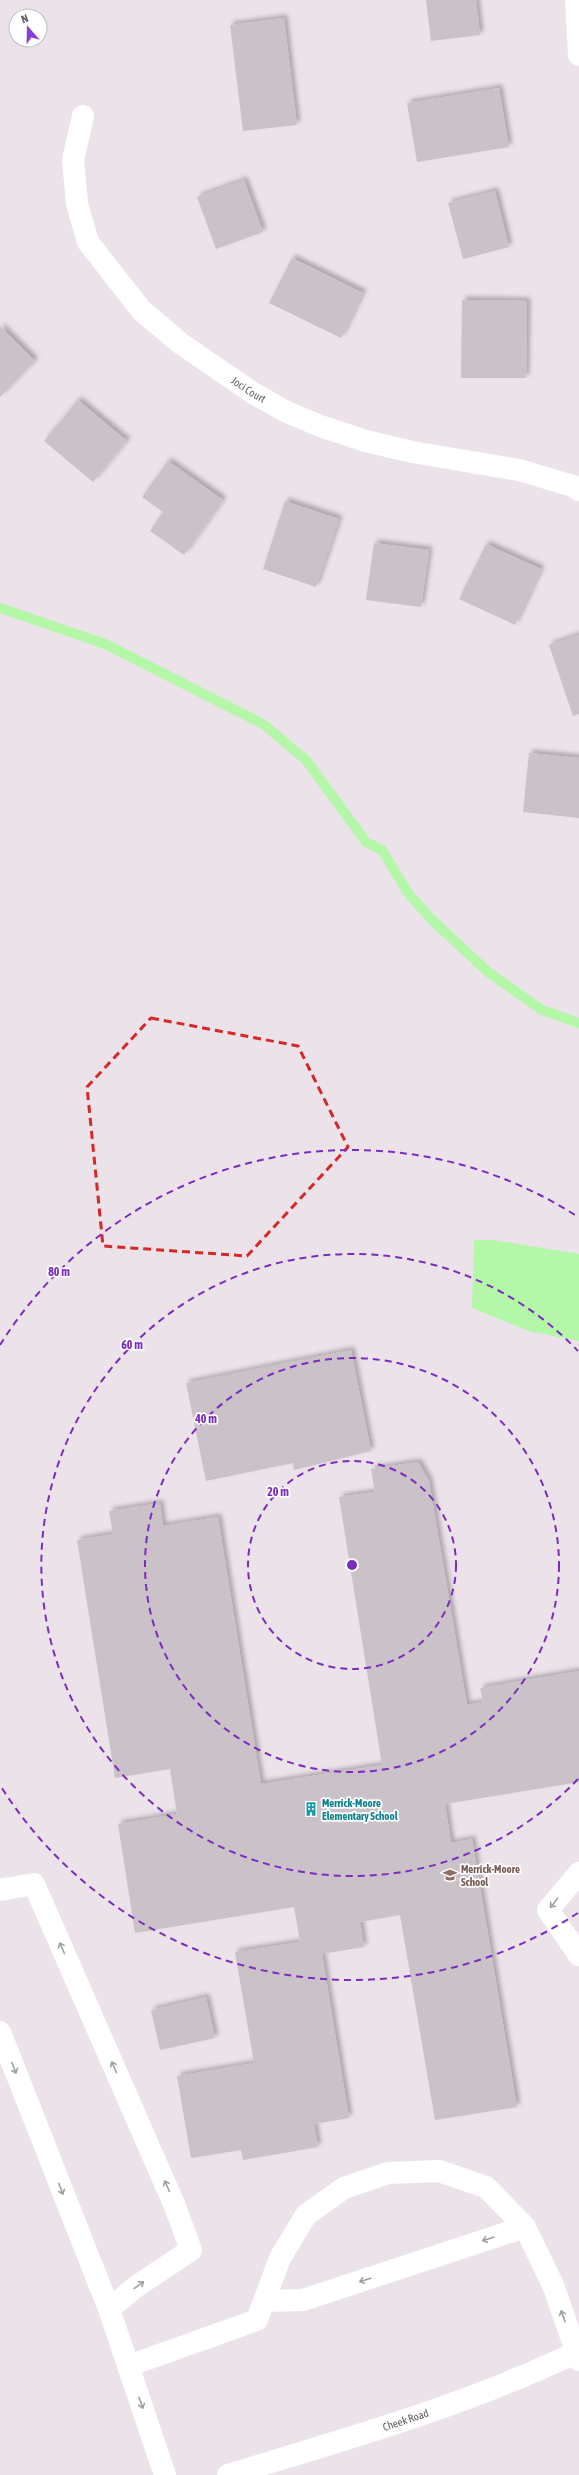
<svg xmlns="http://www.w3.org/2000/svg" width="579" height="2475" viewBox="0 0 579 2475" font-family="'Asap Condensed',sans-serif">
  <style>
    .water { fill: #b4f7a8 }
    .lines { fill: none; stroke-linecap: round; stroke-linejoin: round }
    .stream { stroke: #b4f7a8; stroke-width: 10 }
    .building { fill: #cac1c9; filter: url(#shadow) }
    .minor { stroke: #fff; stroke-width: 22 }
    .oneway { stroke: #9da19d }
    .marked { fill: none; stroke: #d62828; stroke-width: 3; stroke-dasharray: 8 5; stroke-linejoin: round }
    .ring { fill: none; stroke: #7b2cbf; stroke-width: 2; stroke-dasharray: 7 5 }
    .labels { text-anchor: middle; dominant-baseline: central; stroke-width: 3.5; stroke-linejoin: round; paint-order: stroke }
    .street-label { font-size: 11px; fill: #5b625b; stroke: #fff }
    .culture-label { font-size: 11px; font-weight: bold; fill: #0d838f; stroke: #fff; text-anchor: start }
    .education-label { font-size: 11px; font-weight: bold; fill: #785e54; stroke: #fff; text-anchor: start }
    .centre { fill: #7b2cbf; stroke: #fff; stroke-width: 2 }
    .ring-label { font-size: 12px; text-anchor: middle; font-weight: bold; fill: #7b2cbf; stroke: #fff; stroke-width: 3.5; stroke-linejoin: round; paint-order: stroke }
  </style>
  <defs>
    <filter id="shadow"><feDropShadow dx="3.5" dy="-3.5" stdDeviation="2" flood-color="#0004"/></filter>
  </defs>
  <rect width="100%" height="100%" fill="#ece3ea"/>
  <path class="water" d="M474,1240H494L579,1254V1341L528,1331L472,1308Z"/>
  <g class="lines">
    <path class="stream" d="M0,608L105,644L263,724L306,760L366,842L382,850L408,893L431,919L488,972L542,1010L579,1023"/>
  </g>
  <g class="building">
    <path d="M426,0H476L480,35L431,41Z"/>
    <path d="M284,18L297,125L243,131L230,25Z"/>
    <path d="M499,88L509,147L417,162L407,103Z"/>
    <path d="M244,180L263,232L216,249L197,197Z"/>
    <path d="M495,191L509,247L463,259L448,203Z"/>
    <path d="M292,258L363,293L341,338L269,303Z"/>
    <path d="M462,300L527,301L526,378H461Z"/>
    <path d="M0,326L35,361L0,397Z"/>
    <path d="M78,400L127,441L93,482L44,441Z"/>
    <path d="M168,461L223,500L184,555L150,531L163,512L142,497Z"/>
    <path d="M285,501L339,519L316,587L263,569Z"/>
    <path d="M374,543L429,550L421,607L366,600Z"/>
    <path d="M486,544L541,569L515,625L459,599Z"/>
    <path d="M579,635V714L573,716L549,645Z"/>
    <path d="M529,753L579,758V818L523,812Z"/>
    <path d="M351,1350L371,1451L294,1470L293,1463L206,1481L186,1383Z"/>
    <path d="M418,1462L429,1481L467,1705L483,1702L480,1688L579,1671V1782L445,1804L451,1843L472,1839L517,2107L435,2120L400,1915L360,1922L364,1947L322,1954L349,2118L314,2124L318,2147L243,2160L241,2150L191,2158L177,2076L254,2063L235,1952L300,1942L294,1907L135,1933L118,1824L177,1814L170,1769L115,1778L77,1540L113,1534L109,1511L160,1503L163,1526L218,1517L261,1784L382,1765L339,1497L375,1492L371,1469Z"/>
    <path d="M206,1997L215,2038L160,2050L151,2010Z"/>
  </g>
  <g class="lines">
    <g class="minor">
      <path d="M576,0L579,55"/>
      <path id="s1" d="M83,116L73,160L77,204L88,242L141,310L180,343L253,393L285,411L320,426L366,441L412,452L519,470L573,486L579,490"/>
      <path d="M579,1873L548,1910L579,1955"/>
      <path d="M0,1890L34,1884L174,2204L191,2250L137,2286L109,2309"/>
      <path d="M0,2032L109,2309L165,2475"/>
      <path d="M264,2301L303,2300L525,2227"/>
      <path d="M128,2366L257,2320L280,2258L306,2215L344,2188L388,2173L439,2171L486,2187L525,2227L553,2285L579,2360"/>
      <path id="s2" d="M228,2475C346,2439 468,2405 579,2351"/>
    </g>
  </g>
  <defs><path id="oneway-shaft" d="M-6 0H5M1.5-3L5.5 0L1.5 3" fill="none" stroke-width="1.6" stroke-linecap="round" stroke-linejoin="round"/></defs>
  <g class="oneway">
    <use href="#oneway-shaft" transform="translate(554 1903) rotate(129)"/>
    <use href="#oneway-shaft" transform="translate(62 1948) rotate(-114)"/>
    <use href="#oneway-shaft" transform="translate(114 2067) rotate(-114)"/>
    <use href="#oneway-shaft" transform="translate(14 2068) rotate(69)"/>
    <use href="#oneway-shaft" transform="translate(167 2186) rotate(-114)"/>
    <use href="#oneway-shaft" transform="translate(61 2189) rotate(69)"/>
    <use href="#oneway-shaft" transform="translate(488 2239) rotate(162)"/>
    <use href="#oneway-shaft" transform="translate(365 2280) rotate(162)"/>
    <use href="#oneway-shaft" transform="translate(139 2285) rotate(-36)"/>
    <use href="#oneway-shaft" transform="translate(563 2316) rotate(-110)"/>
    <use href="#oneway-shaft" transform="translate(141 2403) rotate(71)"/>
  </g>
  <path class="marked" d="M151,1018L298,1046L348,1147L247,1256L103,1246L87,1087Z"/>
  <g class="ring">
    <circle cx="352" cy="1565" r="104"/>
    <circle cx="352" cy="1565" r="207"/>
    <path d="M578 1779A311 311 0 1 1 578 1351"/>
    <path d="M578 1913A415 415 0 0 1 0 1785M0 1345A415 415 0 0 1 578 1217"/>
  </g>
  <defs>
    <symbol id="building-bare" viewBox="-9 -9 18 18"><path d="M-4-6H4V6H1V3H-1V6H-4ZM-2.5-4.3h1.7v1.8h-1.7ZM.8-4.3h1.7v1.8H.8ZM-2.5-1h1.7V.8h-1.7ZM.8-1h1.7V.8H.8Z" fill="#0f9aa8" stroke="#fff" stroke-width="2.5" paint-order="stroke"/></symbol>
    <symbol id="school-bare" viewBox="-9 -9 18 18"><path d="M0-5L7-2L0 1L-7-2ZM-4 1L0 2.5L4 1V4Q0 6-4 4Z" fill="#8d6e63" stroke="#fff" stroke-width="2.5" paint-order="stroke"/></symbol>
  </defs>
  <g fill-rule="evenodd">
    <use href="#building-bare" x="301" y="1799" width="20" height="20"/>
    <use href="#school-bare" x="440" y="1865" width="20" height="20"/>
  </g>
  <g class="labels">
    <g class="street-label">
      <text stroke="none"><textPath href="#s1" startOffset="349">Joci Court</textPath></text>
      <text stroke="none"><textPath href="#s2" startOffset="186">Cheek Road</textPath></text>
    </g>
    <g class="culture-label">
      <text x="322" y="1803">Merrick-Moore<tspan x="322" dy="13">Elementary School</tspan></text>
    </g>
    <g class="education-label">
      <text x="461" y="1869">Merrick-Moore<tspan x="461" dy="13">School</tspan></text>
    </g>
  </g>
  <circle cx="352" cy="1565" r="6" class="centre"/>
  <g class="ring-label">
    <text x="59" y="1276">80 m</text>
    <text x="132" y="1349">60 m</text>
    <text x="206" y="1423">40 m</text>
    <text x="278" y="1496">20 m</text>
  </g>
  <g transform="translate(28 28) rotate(340)"><circle r="19" fill="#ffffff" stroke="#bdc0bd"/>
  <path d="M0-3L7 15L0 10L-7 15Z" fill="#8a3cd9"/>
  <text y="-6" font-size="11" font-weight="bold" text-anchor="middle" fill="#5b625b">N</text>
  </g>
</svg>
